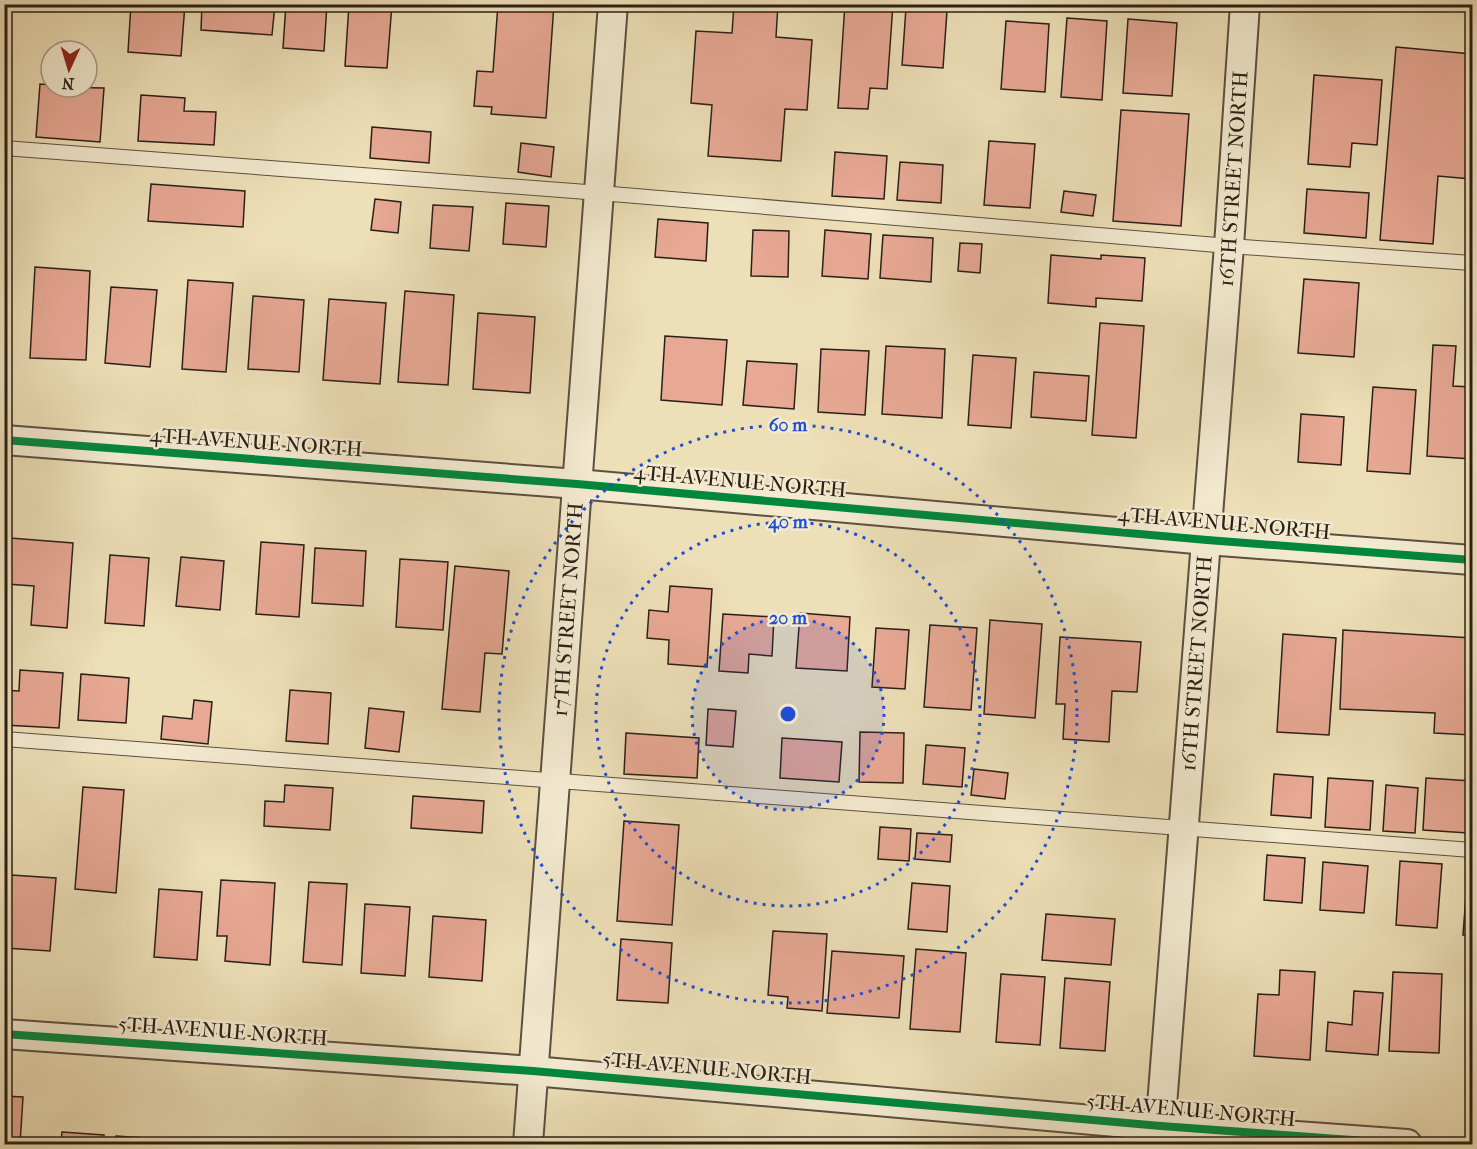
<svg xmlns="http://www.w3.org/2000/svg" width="1477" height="1149" viewBox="0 0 1477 1149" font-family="'IM FELL French Canon',serif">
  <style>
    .building { fill: #e7a894; stroke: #2b2018; stroke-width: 1.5 }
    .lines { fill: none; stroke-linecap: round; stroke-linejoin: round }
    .service-casing { stroke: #5c5040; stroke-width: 16 }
    .minor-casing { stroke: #5c5040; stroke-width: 32 }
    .service { stroke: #f3ead0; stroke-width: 14 }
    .minor { stroke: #f3ead0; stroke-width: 28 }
    .cycleway-casing { stroke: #f3ead0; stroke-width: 11 }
    .cycleway { stroke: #00873e; stroke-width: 8 }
    .ring { fill: none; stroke: #1d4ed8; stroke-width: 3; stroke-dasharray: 3 6 }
    .labels { text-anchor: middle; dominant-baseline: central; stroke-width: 5; stroke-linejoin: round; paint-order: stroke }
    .street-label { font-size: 21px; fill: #2b2018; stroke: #f3ead0 }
    .centre { fill: #1d4ed8; stroke: #f3ead0; stroke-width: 3 }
    .ring-label { font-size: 18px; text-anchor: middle; font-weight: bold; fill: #1d4ed8; stroke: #f3ead0; stroke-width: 5; stroke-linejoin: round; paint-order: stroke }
  </style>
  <rect width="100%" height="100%" fill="#eddfb7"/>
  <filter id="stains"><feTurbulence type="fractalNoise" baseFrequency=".00333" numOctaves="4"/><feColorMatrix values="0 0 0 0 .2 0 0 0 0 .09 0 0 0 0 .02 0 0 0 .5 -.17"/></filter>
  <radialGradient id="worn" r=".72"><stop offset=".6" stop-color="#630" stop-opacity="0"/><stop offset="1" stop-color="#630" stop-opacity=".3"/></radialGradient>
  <g class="building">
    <path d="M131,4H185L181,56L128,52Z"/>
    <path d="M202,4H275L272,35L201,30Z"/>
    <path d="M286,4H327L324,51L283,48Z"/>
    <path d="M349,4H392L387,68L345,66Z"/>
    <path d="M498,4H554L546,118L491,114L492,107L474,106L477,71L493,72Z"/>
    <path d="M734,4H778L776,37L812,40L807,110L785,109L781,161L708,156L712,105L691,103L696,31L732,33Z"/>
    <path d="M845,4H893L887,89L870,88L868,109L838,108Z"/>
    <path d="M906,8L947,11L943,68L902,65Z"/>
    <path d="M1067,18L1107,21L1102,100L1061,97Z"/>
    <path d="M1128,19L1177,23L1172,96L1123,93Z"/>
    <path d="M1006,21L1049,24L1045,92L1001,89Z"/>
    <path d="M1396,47L1472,54V226H1467L1471,179L1438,176L1433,244L1380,240Z"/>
    <path d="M1314,75L1382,80L1377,145L1352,143L1350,167L1308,164Z"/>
    <path d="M40,84L51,85V87L104,88L100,142L36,137Z"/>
    <path d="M141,95L185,98L184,111L216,112L214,145L138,141Z"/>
    <path d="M1121,110L1189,114L1181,226L1113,221Z"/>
    <path d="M372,127L431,132L429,163L370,158Z"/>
    <path d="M989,141L1035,144L1030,208L984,205Z"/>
    <path d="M521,143L554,147L551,177L518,172Z"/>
    <path d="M835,152L887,156L884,199L832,196Z"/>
    <path d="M900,162L943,165L941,203L897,200Z"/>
    <path d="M151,184L245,191L243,227L148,221Z"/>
    <path d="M1307,189L1369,193L1366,238L1304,233Z"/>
    <path d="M1064,191L1096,195L1093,216L1061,212Z"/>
    <path d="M375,199L401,202L398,233L371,230Z"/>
    <path d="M506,203L549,206L546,247L503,244Z"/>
    <path d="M433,205L473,207L469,251L430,248Z"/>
    <path d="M658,219L708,223L706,261L655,257Z"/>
    <path d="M753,230L789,231L788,277L751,276Z"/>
    <path d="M825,230L871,234L868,279L822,276Z"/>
    <path d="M883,235L933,238L931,282L880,278Z"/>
    <path d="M960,243L982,244L980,273L958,271Z"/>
    <path d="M1051,255L1101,259V255L1145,258L1142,301L1096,298V307L1048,303Z"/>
    <path d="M35,267L90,271L86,360L30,358Z"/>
    <path d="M1304,279L1359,283L1354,357L1298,353Z"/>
    <path d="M188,280L233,283L226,372L182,369Z"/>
    <path d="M111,287L157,290L150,367L105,363Z"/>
    <path d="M405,291L454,295L448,385L398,382Z"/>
    <path d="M253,296L304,300L299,372L248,369Z"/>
    <path d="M329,299L386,303L380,384L323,380Z"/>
    <path d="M478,313L535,317L530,393L473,389Z"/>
    <path d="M1100,323L1144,326L1136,438L1092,435Z"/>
    <path d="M665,336L727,340L722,405L661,400Z"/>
    <path d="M1433,345L1456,346L1453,386L1472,387V459L1427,456Z"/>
    <path d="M886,346L945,349L942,418L882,414Z"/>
    <path d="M821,349L869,351L865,415L818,412Z"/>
    <path d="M973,355L1016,358L1011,428L968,425Z"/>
    <path d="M747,361L797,364L794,409L743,405Z"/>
    <path d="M1034,372L1089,376L1086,421L1031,417Z"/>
    <path d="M1373,387L1416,390L1410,474L1367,471Z"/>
    <path d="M1301,414L1344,417L1341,465L1298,462Z"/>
    <path d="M10,538L73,543L67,628L31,625L34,586L6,584Z"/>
    <path d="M261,542L304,545L299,617L256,614Z"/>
    <path d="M315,548L366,551L363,606L312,603Z"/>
    <path d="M110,555L149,558L144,626L105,623Z"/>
    <path d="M181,557L224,561L220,610L176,606Z"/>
    <path d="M400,559L448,562L443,630L396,627Z"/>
    <path d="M455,566L509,571L502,654L485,653L480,712L442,709Z"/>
    <path d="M670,586L712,589L707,667L668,664L669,640L647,638L649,610L668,612Z"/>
    <path d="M800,613L850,617L847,671L796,668Z"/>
    <path d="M723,614L774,617L772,656L749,654L748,673L719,671Z"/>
    <path d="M990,620L1042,624L1035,718L984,714Z"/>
    <path d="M930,625L977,628L971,710L924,707Z"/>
    <path d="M876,628L909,630L905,689L872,687Z"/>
    <path d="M1343,630L1472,638V735L1434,733L1435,713L1340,709Z"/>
    <path d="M1283,634L1336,638L1329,735L1277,732Z"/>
    <path d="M1060,637L1141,642L1137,692L1112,691L1109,742L1063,739L1065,704H1056Z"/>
    <path d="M20,670L63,673L59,728L4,725V690L19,691Z"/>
    <path d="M81,674L129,678L126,723L78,720Z"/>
    <path d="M290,690L331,693L328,744L286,741Z"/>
    <path d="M194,700L212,702L208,744L161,739L163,716L192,719Z"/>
    <path d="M369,708L404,712L399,752L365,748Z"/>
    <path d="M708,709L736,711L733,747L706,745Z"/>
    <path d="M860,732L904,733L903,783L859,782Z"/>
    <path d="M626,733L699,738L697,778L624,774Z"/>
    <path d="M782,738L842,742L839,782L780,778Z"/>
    <path d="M926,745L965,748L962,787L923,784Z"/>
    <path d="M974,769L1008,773L1005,799L971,795Z"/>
    <path d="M1274,774L1313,777L1311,818L1271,815Z"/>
    <path d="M1328,778L1373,781L1370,830L1325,827Z"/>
    <path d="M1426,778L1472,781L1468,833L1423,830Z"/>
    <path d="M285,785L333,788L330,830L264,826L265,801L284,802Z"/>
    <path d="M1386,785L1418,788L1415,833L1383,831Z"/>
    <path d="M83,787L124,790L116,893L75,889Z"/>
    <path d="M413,796L484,801L482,833L411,828Z"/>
    <path d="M624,821L679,825L672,925L617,921Z"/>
    <path d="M880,827L911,829L909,861L878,859Z"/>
    <path d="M917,833L952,835L950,862L915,859Z"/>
    <path d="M1267,855L1305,858L1302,903L1264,900Z"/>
    <path d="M1400,861L1442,864L1437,928L1396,925Z"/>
    <path d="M1323,862L1368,866L1364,913L1320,910Z"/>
    <path d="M11,875L56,878L50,951L5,948Z"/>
    <path d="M221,880L275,883L270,965L225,961L227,936H217Z"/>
    <path d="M309,882L347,884L342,965L303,962Z"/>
    <path d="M1467,882H1472V936L1463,935Z"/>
    <path d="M912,883L950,886L947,932L908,929Z"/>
    <path d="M159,889L202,892L197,960L154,957Z"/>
    <path d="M365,904L410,907L405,976L361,973Z"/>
    <path d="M1046,914L1115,919L1111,965L1042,960Z"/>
    <path d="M433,916L486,920L482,981L429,977Z"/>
    <path d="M773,931L827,934L822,1011L787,1008L788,997L768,995Z"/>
    <path d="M621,939L672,943L668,1003L617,1000Z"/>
    <path d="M916,949L966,953L960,1032L910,1029Z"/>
    <path d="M832,951L904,956L899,1018L827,1013Z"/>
    <path d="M1280,970L1315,972L1310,1060L1254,1056L1258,994L1279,995Z"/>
    <path d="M1393,972L1442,974L1439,1053L1389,1051Z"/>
    <path d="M1001,974L1045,977L1040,1045L996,1042Z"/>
    <path d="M1065,978L1110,982L1105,1051L1060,1048Z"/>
    <path d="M1354,991L1383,993L1378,1055L1326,1051L1328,1022L1352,1025Z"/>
    <path d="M4,1096L23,1097L20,1144H4Z"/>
    <path d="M62,1132L104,1135L103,1144H61Z"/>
    <path d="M116,1136L176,1140L175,1144H115Z"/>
    <path d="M205,1142L244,1144H205Z"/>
    <path d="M263,1142L299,1144H263Z"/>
  </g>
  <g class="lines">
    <defs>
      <g id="service">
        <path d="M4,148L600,193L1229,246L1472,263"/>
        <path d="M4,739L1472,850"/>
      </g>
      <g id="minor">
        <path d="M4,440L577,484L1207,540L1472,560"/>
        <path d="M4,1034L533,1071L1161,1126L1407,1144"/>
        <path id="s1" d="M528,1144L613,4"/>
        <path id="s2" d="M1159,1144L1229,246L1245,4"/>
      </g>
    </defs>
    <use href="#service" class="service-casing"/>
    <use href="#minor" class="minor-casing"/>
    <use href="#service" class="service"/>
    <use href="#minor" class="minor"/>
    <defs>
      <g id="cycleway">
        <path d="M4,440L577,484L1207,540L1472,560"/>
        <path d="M4,1034L533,1071L1161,1126L1407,1144"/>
      </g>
    </defs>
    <use href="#cycleway" class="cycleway-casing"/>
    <use href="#cycleway" class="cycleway"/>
  </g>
  <circle cx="788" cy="714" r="96" fill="#1d4ed8" fill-opacity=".12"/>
  <g class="ring">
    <circle cx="788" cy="714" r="96"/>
    <circle cx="788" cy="714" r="192"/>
    <circle cx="788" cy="714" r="289"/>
  </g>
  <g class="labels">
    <g class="street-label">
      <text stroke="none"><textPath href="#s2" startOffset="968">16TH STREET NORTH</textPath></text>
      <text transform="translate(256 442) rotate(4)">4TH AVENUE NORTH</text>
      <text transform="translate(740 481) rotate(5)">4TH AVENUE NORTH</text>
      <text transform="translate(1224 523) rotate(5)">4TH AVENUE NORTH</text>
      <text stroke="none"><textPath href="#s1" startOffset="536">17TH STREET NORTH</textPath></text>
      <text stroke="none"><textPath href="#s2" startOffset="482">16TH STREET NORTH</textPath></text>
      <text transform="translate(223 1031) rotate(4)">5TH AVENUE NORTH</text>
      <text transform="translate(707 1068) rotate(5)">5TH AVENUE NORTH</text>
      <text transform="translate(1191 1110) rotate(5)">5TH AVENUE NORTH</text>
    </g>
  </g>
  <circle cx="788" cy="714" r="9" class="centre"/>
  <g class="ring-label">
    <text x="788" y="431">60 m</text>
    <text x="788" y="528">40 m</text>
    <text x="788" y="624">20 m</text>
  </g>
  <rect width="1477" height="1149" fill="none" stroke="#eddfb7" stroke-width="24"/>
  <rect x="6" y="6" width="1465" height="1137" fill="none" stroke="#2b2018" stroke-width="3"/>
  <rect x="12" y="12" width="1453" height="1125" fill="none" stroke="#2b2018" stroke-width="1.5"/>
  <g transform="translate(69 69) rotate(184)"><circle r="28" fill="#f3ead0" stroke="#a39986" stroke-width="1.5"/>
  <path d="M0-4.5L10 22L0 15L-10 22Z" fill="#8f2418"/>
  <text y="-9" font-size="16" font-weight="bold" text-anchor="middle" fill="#2b2018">N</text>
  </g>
  <rect width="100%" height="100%" filter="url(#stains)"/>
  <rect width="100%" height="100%" fill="url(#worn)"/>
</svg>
